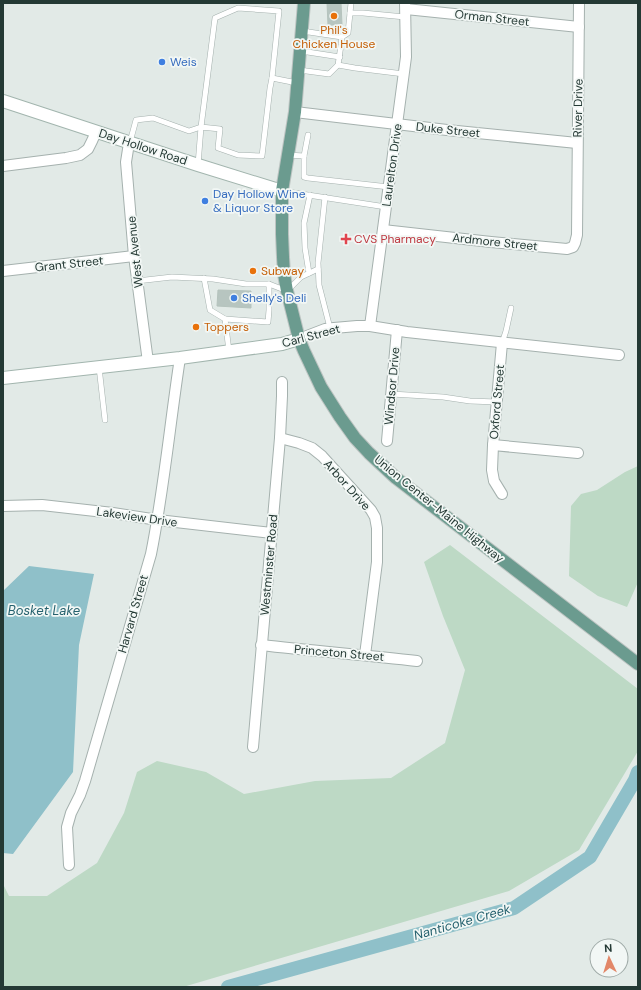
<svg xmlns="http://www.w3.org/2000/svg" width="641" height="990" viewBox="0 0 641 990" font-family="'DM Sans',sans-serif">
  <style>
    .green { fill: #bdd9c5 }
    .water { fill: #8fc0c9 }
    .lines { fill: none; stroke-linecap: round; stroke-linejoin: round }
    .river { stroke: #8fc0c9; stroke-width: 14 }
    .building { fill: #b7c5c0; stroke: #b5c3bd }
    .lane-casing { stroke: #a5b1ae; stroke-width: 6 }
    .street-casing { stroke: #a5b1ae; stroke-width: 12 }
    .secondary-casing { stroke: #a2b5ae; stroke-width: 14 }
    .primary-casing { stroke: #bdc4c2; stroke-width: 14 }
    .lane { stroke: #fff; stroke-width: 5 }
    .street { stroke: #fff; stroke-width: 10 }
    .secondary { stroke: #fff; stroke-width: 12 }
    .primary { stroke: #6b9b8f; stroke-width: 12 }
    .food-dot { fill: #e8710a; stroke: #f2f7f5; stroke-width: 1.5 }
    .shop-dot { fill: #3f7fe0; stroke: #f2f7f5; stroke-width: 1.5 }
    .health-dot { fill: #e0444e; stroke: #f2f7f5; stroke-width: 1.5 }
    .labels { text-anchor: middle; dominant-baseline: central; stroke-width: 3.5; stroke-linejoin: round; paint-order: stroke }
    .street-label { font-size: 12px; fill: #243934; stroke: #f2f7f5 }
    .food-label { font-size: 12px; fill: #c56008; stroke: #f2f7f5; text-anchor: start }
    .shop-label { font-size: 12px; fill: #366cbe; stroke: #f2f7f5; text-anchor: start }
    .health-label { font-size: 12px; fill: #be3a42; stroke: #f2f7f5; text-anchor: start }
    .water-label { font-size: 13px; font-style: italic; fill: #25616e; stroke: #f2f7f5 }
  </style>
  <rect width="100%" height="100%" fill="#e2eae7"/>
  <g class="green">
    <path d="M638,466V582L627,607L598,596L569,576L571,506L581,494L597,490L625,472Z"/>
    <path d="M450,545L638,689V751L579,850L509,891L183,987H3V884L9,896H47L97,863L124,813L137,772L157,761L206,772L244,794L315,781L391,778L445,743L465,670L443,616L424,562Z"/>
  </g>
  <path class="water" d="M29,566L94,574L79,645L73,772L13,854L3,853V591Z"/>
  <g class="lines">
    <path class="river" d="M228,987L514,908L590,857L635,780L638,772"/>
  </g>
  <g class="building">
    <path d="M327,3H341L342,25H328Z"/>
    <path d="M218,290L251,291V308L217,306Z"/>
  </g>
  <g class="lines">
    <defs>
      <g id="lane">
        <path d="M350,13H363L405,17"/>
        <path d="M342,37L348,33L351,3"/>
        <path d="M301,51L340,57"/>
        <path d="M338,65L355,68L404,74"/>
        <path d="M299,70L329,74L338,65L341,45L342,37L302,31"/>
        <path d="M130,142L136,120L153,118L189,131L201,127L215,18L238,8L279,11L272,78"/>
        <path d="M288,155L304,156V177L308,178L389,187"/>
        <path d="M304,156L308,135"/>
        <path d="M198,165L201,127L220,129L218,148L238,155L262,156L270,88L272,78L297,83"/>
        <path d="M282,191L386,207"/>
        <path d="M325,197L318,263L319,285L330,328"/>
        <path d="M309,273L305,248L304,223L310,195"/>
        <path d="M204,278L210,310L225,319L229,351"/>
        <path d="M137,281L172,277L213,279L246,284H269L287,291L301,277L318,269"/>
        <path d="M225,319L268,322L269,310V284"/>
        <path d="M502,343L506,331L511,308"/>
        <path d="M99,367L105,420"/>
        <path d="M391,394L443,397L470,401L497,402"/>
      </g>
      <g id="street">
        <path d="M406,9L579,27"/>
        <path d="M295,112L447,130L577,143"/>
        <path d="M129,143L126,162L134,256L148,362"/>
        <path d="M3,166L66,158L80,155L88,149L92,141L96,132"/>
        <path d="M383,230L491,242L567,249L573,247L575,243L577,235L579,3"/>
        <path d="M3,271L134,256"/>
        <path d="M370,326L406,57L405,3"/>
        <path d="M299,339L325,329L334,328L357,326H370L407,332L619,355"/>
        <path d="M280,438L299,443L312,448L322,456L371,510L375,517L377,528V562L365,655"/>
        <path d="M387,441L397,330"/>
        <path d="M493,445L578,453"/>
        <path d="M502,494L494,481L492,470L493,445L502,343"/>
        <path d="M3,506L42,505L113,513L158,520L272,533"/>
        <path d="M261,645C313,651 365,655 417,661"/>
        <path d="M253,747L280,438L282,396V382"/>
        <path d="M69,865L67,827L71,813L80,795L85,781L151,554C164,489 170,423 180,358"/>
      </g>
      <g id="secondary">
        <path d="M3,101L198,165L282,191"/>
        <path d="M3,378L180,358L282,344L299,339"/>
      </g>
      <path id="primary" d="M304,3L295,112L282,191V234L283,257L284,274L287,291L299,339L304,351L321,387L340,417L355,438L369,453L396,478L638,664"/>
    </defs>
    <use href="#lane" class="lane-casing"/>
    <use href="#street" class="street-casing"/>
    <use href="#secondary" class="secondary-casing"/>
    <use href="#primary" class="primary-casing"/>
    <use href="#lane" class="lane"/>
    <use href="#street" class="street"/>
    <use href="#secondary" class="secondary"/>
    <use href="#primary" class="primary"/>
  </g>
  <g class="food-dot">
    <circle cx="334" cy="16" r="4"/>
    <circle cx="253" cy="271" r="4"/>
    <circle cx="196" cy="327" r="4"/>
  </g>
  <g class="shop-dot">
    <circle cx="162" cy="62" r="4"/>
    <circle cx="205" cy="201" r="4"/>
    <circle cx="234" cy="298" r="4"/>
  </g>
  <path class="health-dot" d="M344 233h4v4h4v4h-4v4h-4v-4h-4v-4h4z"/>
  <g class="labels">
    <g class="street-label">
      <text transform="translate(492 18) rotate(6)">Orman Street</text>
      <text transform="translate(578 108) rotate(-89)">River Drive</text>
      <text transform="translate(448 130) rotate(6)">Duke Street</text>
      <text transform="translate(143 147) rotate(18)">Day Hollow Road</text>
      <text transform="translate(392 165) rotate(-82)">Laurelton Drive</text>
      <text transform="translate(495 242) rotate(6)">Ardmore Street</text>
      <text transform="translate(135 252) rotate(-96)">West Avenue</text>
      <text transform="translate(69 264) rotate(-6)">Grant Street</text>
      <text transform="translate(311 336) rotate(-15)">Carl Street</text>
      <text transform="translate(392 386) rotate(-85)">Windsor Drive</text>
      <text transform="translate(497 402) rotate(-85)">Oxford Street</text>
      <text transform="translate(347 485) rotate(48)">Arbor Drive</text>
      <text transform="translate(439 509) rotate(39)">Union Center-Maine Highway</text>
      <text transform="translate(137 517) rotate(8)">Lakeview Drive</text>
      <text transform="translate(269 565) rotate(-85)">Westminster Road</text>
      <text transform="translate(133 614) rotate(-74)">Harvard Street</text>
      <text transform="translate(339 653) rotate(5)">Princeton Street</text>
    </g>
    <g class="food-label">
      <text x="334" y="30" text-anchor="middle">Phil's<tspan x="334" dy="14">Chicken House</tspan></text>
      <text x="261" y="271">Subway</text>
      <text x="204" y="327">Toppers</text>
    </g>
    <g class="shop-label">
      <text x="170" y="62">Weis</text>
      <text x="213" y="194">Day Hollow Wine<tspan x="213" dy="14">&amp; Liquor Store</tspan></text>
      <text x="242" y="298">Shelly's Deli</text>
    </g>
    <g class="health-label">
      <text x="354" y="239">CVS Pharmacy</text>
    </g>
    <g class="water-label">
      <text x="44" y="610">Bosket Lake</text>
      <text transform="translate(462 922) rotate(-16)">Nanticoke Creek</text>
    </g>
  </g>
  <rect width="641" height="990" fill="none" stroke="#243934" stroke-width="8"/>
  <g transform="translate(609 958) rotate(356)"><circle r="19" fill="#f2f7f5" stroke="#a0aba8"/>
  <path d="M0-3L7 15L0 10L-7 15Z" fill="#e28768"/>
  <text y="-6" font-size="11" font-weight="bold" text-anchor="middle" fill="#243934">N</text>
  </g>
</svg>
